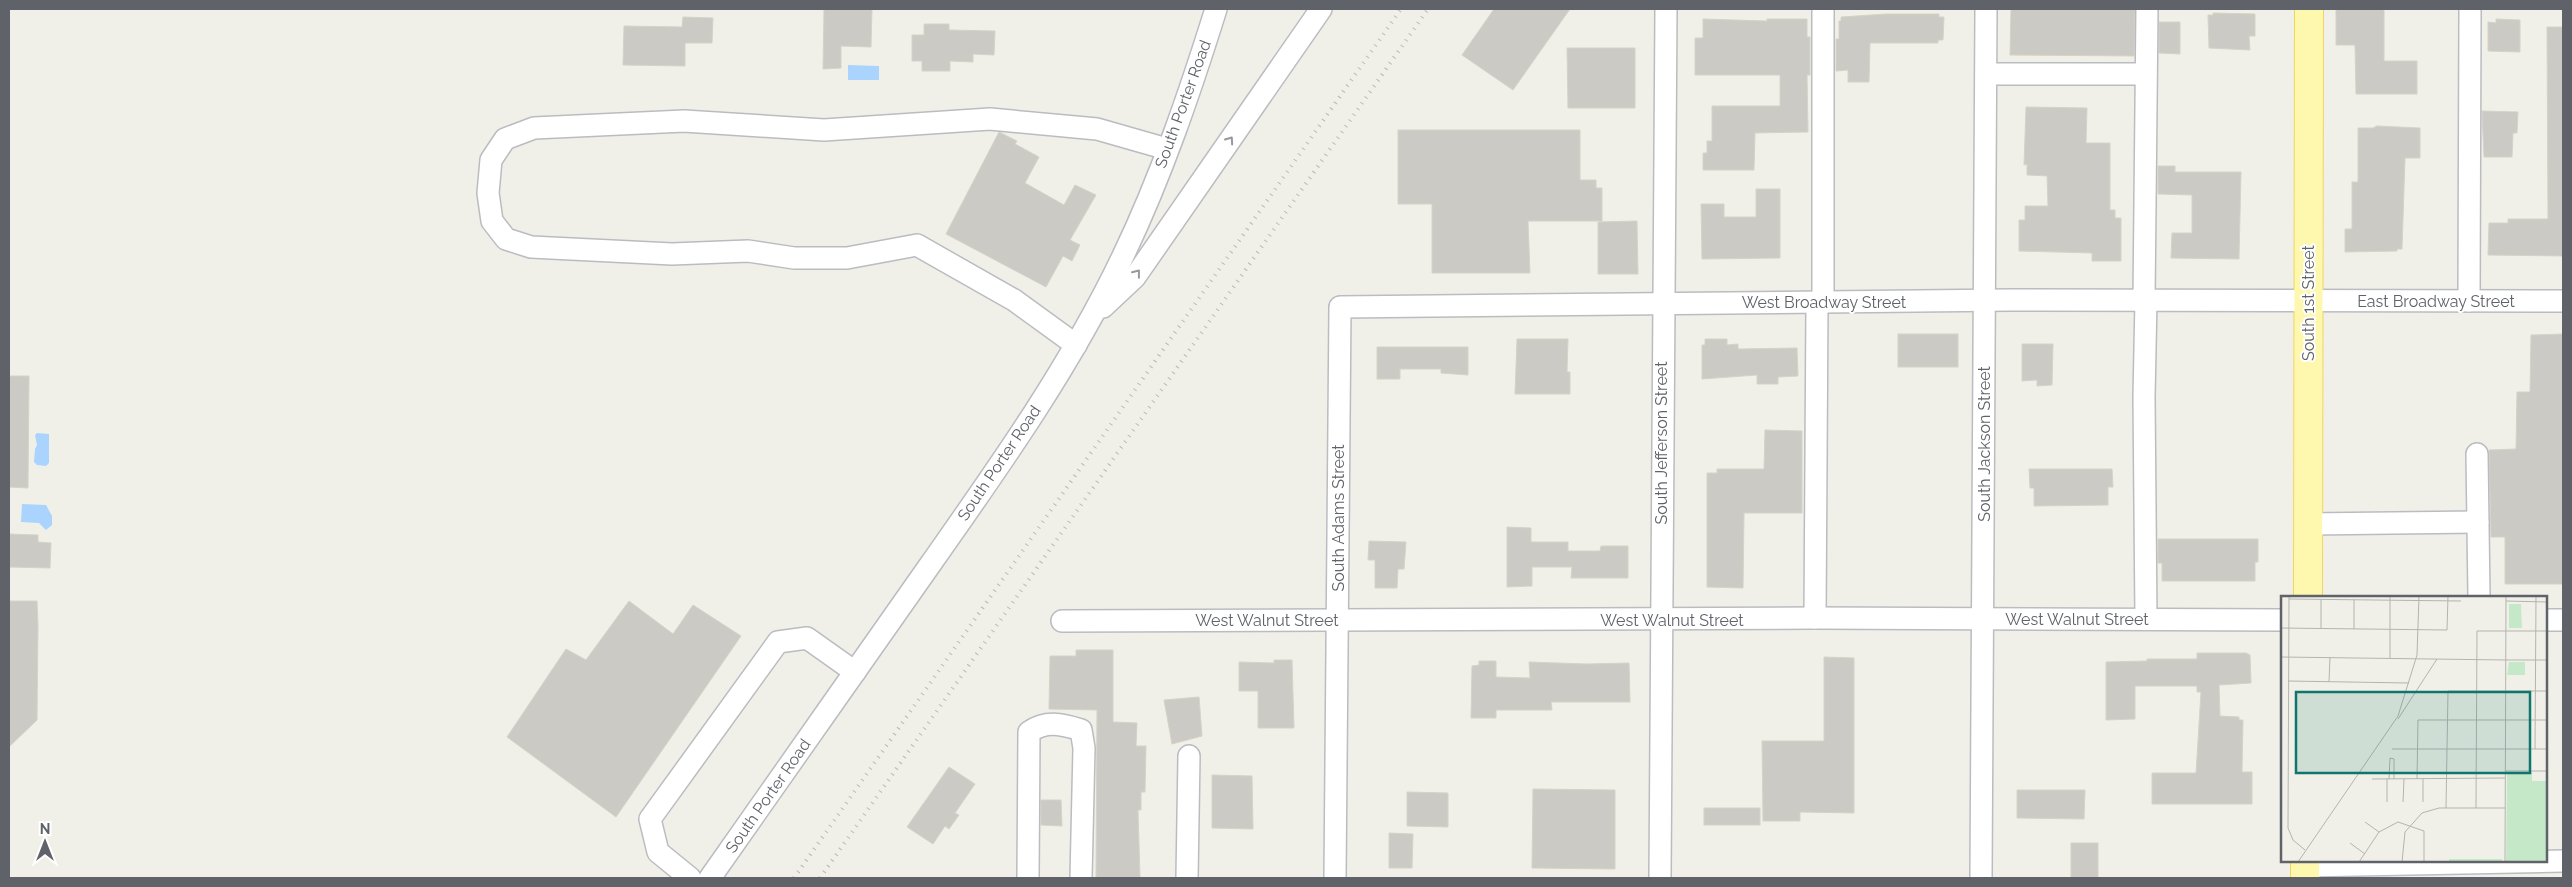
<svg xmlns="http://www.w3.org/2000/svg" width="2572" height="887" viewBox="0 0 2572 887" font-family="Raleway,sans-serif">
  <style>
    .water { fill: #aad3fe }
    .building { fill: #cccac5; stroke: #d6d2c6 }
    .lines { fill: none; stroke-linecap: round; stroke-linejoin: round }
    .minor-casing { stroke: #babcc1; stroke-width: 24 }
    .major-casing { stroke: #f1d561; stroke-width: 30 }
    .minor { stroke: #fff; stroke-width: 21 }
    .major { stroke: #fef8af; stroke-width: 28 }
    .rail { stroke: #b8b9b9; stroke-width: 4; stroke-dasharray: 1 6; stroke-linecap: butt }
    .oneway { stroke: #97999d }
    .labels { text-anchor: middle; dominant-baseline: central; stroke-width: 4; stroke-linejoin: round; paint-order: stroke }
    .street-label { font-size: 16px; fill: #5f6268; stroke: #fff }
    .inset-road { fill: none; stroke: #b3b3b1; stroke-width: 1 }
    .view { fill: #0f766e; fill-opacity: 0.15; stroke: #0f766e; stroke-width: 2.5 }
    .inset-edge { fill: none; stroke: #5f6268; stroke-width: 2.5 }
  </style>
  <rect width="100%" height="100%" fill="#f1f0e8"/>
  <g class="water">
    <path d="M848,65L879,66V80H848Z"/>
    <path d="M37,433L49,434V463L46,466L37,465L34,462L35,449L37,445L35,435Z"/>
    <path d="M22,504L46,505L52,516V525L46,530L39,523L21,522Z"/>
  </g>
  <g class="building">
    <path d="M824,9H872L871,47L841,46V68L823,69Z"/>
    <path d="M1494,9H1570L1513,90L1462,55Z"/>
    <path d="M2011,9H2135L2134,56L2010,55Z"/>
    <path d="M2336,9H2384V61H2417V94H2356L2355,45H2336Z"/>
    <path d="M2213,13L2255,14V36H2249L2250,50L2209,48L2208,15H2213Z"/>
    <path d="M1886,14H1939V17H1944L1943,40H1938V43H1870L1869,82H1848V70L1836,71V39H1839V21H1841V17Z"/>
    <path d="M683,17L713,18L712,43H685V66L623,65L624,26L682,27Z"/>
    <path d="M1703,19L1767,21V19H1807V37H1810V75H1807L1808,132L1755,133L1754,170H1703V153H1707V141H1712V106H1780V75H1695V38H1703Z"/>
    <path d="M2496,19L2520,20V52L2488,51V22L2496,23Z"/>
    <path d="M2159,22H2180V54L2159,53Z"/>
    <path d="M924,24H949V30L995,31L994,55L973,54V62L950,61V71H922V61H912V35H924Z"/>
    <path d="M2547,27H2563V256L2488,255L2489,223H2508V219H2548Z"/>
    <path d="M1567,48H1635V108H1568Z"/>
    <path d="M2026,107L2087,108L2086,143H2110V210H2115V218H2121V261H2092V253L2019,251V220H2025V206H2048L2047,176L2027,175V164L2024,165Z"/>
    <path d="M2482,111L2518,112L2517,133H2513L2512,157H2484Z"/>
    <path d="M2377,126L2420,128V158H2405L2402,249H2397V251L2345,252V229H2352V182H2358V128H2373Z"/>
    <path d="M1398,130H1580V180H1596V188H1602V221H1528L1530,273H1432V204H1398Z"/>
    <path d="M999,132L1017,141L1015,144L1039,157L1025,183L1064,205L1075,185L1096,195L1070,240L1080,245L1072,261L1063,256L1046,287L946,234Z"/>
    <path d="M2158,166H2175V172H2241L2239,259L2171,258L2172,233H2192V195L2158,194Z"/>
    <path d="M1756,189H1780V258L1702,259L1701,204H1724V217H1756Z"/>
    <path d="M1637,221L1638,274H1598V222Z"/>
    <rect x="1898" y="334" width="60" height="33"/>
    <path d="M2563,334V584H2505V537H2491L2489,450L2516,449L2517,392H2530L2531,335Z"/>
    <path d="M1517,339H1568L1567,372H1570V394H1515Z"/>
    <path d="M1705,339H1727V345L1738,344V349L1797,348L1798,376L1778,377V384H1757V375L1702,379V345H1705Z"/>
    <path d="M2022,344H2053L2052,385L2037,386V380L2022,381Z"/>
    <path d="M1377,347H1468V375L1441,373V369H1400V379H1377Z"/>
    <path d="M9,376H29L28,488L9,487Z"/>
    <path d="M1765,430L1802,431V513H1744L1743,588L1707,587V473H1717V469H1764Z"/>
    <path d="M2029,469H2112L2113,487H2108V505L2034,506V488H2030Z"/>
    <path d="M1507,527L1531,528V542H1568V551H1600L1601,546H1628V578H1571L1572,567H1532V586L1507,587Z"/>
    <path d="M9,534L38,535V542L51,543L50,568L9,567Z"/>
    <path d="M2158,539H2258V562H2255V581H2162V563H2158Z"/>
    <path d="M1369,541L1406,542L1404,569H1398L1397,588H1375V560H1368Z"/>
    <path d="M9,601H37L38,624L37,720L9,747Z"/>
    <path d="M629,601L673,634L693,605L741,636L616,817L507,737L566,649L586,660Z"/>
    <path d="M1076,650H1113V722L1137,723L1136,746H1146L1145,792H1141V810H1138L1140,878H1096L1097,710L1049,709L1050,656H1076Z"/>
    <path d="M2197,653H2246L2250,655L2251,683L2219,685L2220,716L2239,717V720H2243L2242,772H2252V804H2152V773H2196L2201,692H2197V686H2135V719L2106,720V662L2147,661V659H2197Z"/>
    <path d="M1824,657L1854,658V813L1800,812V821H1763L1762,741H1824Z"/>
    <path d="M1274,660H1292L1294,728H1258V691H1239V662L1274,663Z"/>
    <path d="M1479,661H1496V677L1530,678L1529,662L1586,664L1629,663L1630,702H1551L1552,710H1496V718H1471L1472,666L1479,665Z"/>
    <path d="M1199,697L1202,736L1172,744L1164,700Z"/>
    <path d="M949,767L975,784L955,813L959,815L949,829L945,826L933,844L907,827Z"/>
    <path d="M1212,775L1252,776L1253,829L1212,828Z"/>
    <path d="M1533,789L1615,790V869L1532,868Z"/>
    <path d="M2017,790H2085L2084,819L2017,818Z"/>
    <path d="M1407,792L1448,793V827L1407,826Z"/>
    <path d="M1041,800H1061L1062,826L1041,825Z"/>
    <rect x="1704" y="808" width="56" height="17"/>
    <path d="M1389,833L1413,834L1412,868H1389Z"/>
    <rect x="2071" y="843" width="27" height="35"/>
  </g>
  <g class="lines">
    <defs>
      <g id="minor">
        <path d="M1986,74H2146"/>
        <path d="M2144,300L2147,9"/>
        <path d="M2146,300L2144,397L2146,619"/>
        <path d="M2469,301L2470,9"/>
        <path d="M1823,303V9"/>
        <path d="M1103,307L1135,277L1321,9"/>
        <path d="M1076,345L1014,300L917,245L847,258H794L748,251L672,254L531,247L506,239L492,221L488,193L491,160L505,139L534,128L684,121L824,130L990,119L1097,129L1167,149"/>
        <path d="M2477,454L2479,597"/>
        <path d="M2308,524L2478,522"/>
        <path d="M1815,618L1817,303"/>
        <path d="M2546,620H2563"/>
        <path d="M1062,621L1815,618L2282,620"/>
        <path d="M2305,866L2563,861"/>
        <path d="M690,878L658,852L650,819L778,642L807,638L855,672"/>
        <path d="M710,878C784,773 858,667 932,562C1001,464 1071,365 1123,256C1161,177 1190,92 1216,9"/>
        <path d="M1028,878L1029,732C1046,720 1062,724 1081,730L1084,748L1081,878"/>
        <path d="M1187,878L1189,756"/>
        <path d="M1335,878L1340,307L2009,300L2563,301"/>
        <path d="M1660,878L1666,9"/>
        <path d="M1981,878L1986,9"/>
      </g>
      <g id="major">
        <path d="M2308,597L2309,9"/>
        <path d="M2305,878V861"/>
      </g>
    </defs>
    <use href="#minor" class="minor-casing"/>
    <use href="#major" class="major-casing"/>
    <use href="#minor" class="minor"/>
    <use href="#major" class="major"/>
    <g class="rail">
      <path d="M794,878L1401,9"/>
      <path d="M820,878L1428,9"/>
    </g>
  </g>
  <defs><path id="oneway-chevron" d="M-2-3.5L2.5 0L-2 3.5" fill="none" stroke-width="1.6" stroke-linecap="round" stroke-linejoin="round" transform="scale(1.25)"/></defs>
  <g class="oneway">
    <use href="#oneway-chevron" transform="translate(1230 140) rotate(-55)"/>
    <use href="#oneway-chevron" transform="translate(1137 273) rotate(-52)"/>
  </g>
  <g class="labels">
    <g class="street-label">
      <text transform="translate(1183 104) rotate(-70)">South Porter Road</text>
      <text x="2436" y="301">East Broadway Street</text>
      <text x="1824" y="302">West Broadway Street</text>
      <text transform="translate(2308 303) rotate(-90)">South 1st Street</text>
      <text transform="translate(1661 443) rotate(-90)">South Jefferson Street</text>
      <text transform="translate(1984 444) rotate(-90)">South Jackson Street</text>
      <text transform="translate(999 463) rotate(-56)">South Porter Road</text>
      <text transform="translate(1338 518) rotate(-90)">South Adams Street</text>
      <text x="2077" y="619">West Walnut Street</text>
      <text x="1267" y="620">West Walnut Street</text>
      <text x="1672" y="620">West Walnut Street</text>
      <text transform="translate(768 796) rotate(-55)">South Porter Road</text>
    </g>
  </g>
  <g transform="translate(2281 596)">
    <rect width="266" height="266" fill="#f1f0e8"/>
    <path d="M228,8H240L241,32H228ZM228,66H244V79H226ZM251,176V185H266V266H225L226,177ZM168,263H221V266H168Z" fill="#c5e8c8"/>
    <path class="inset-road" d="M8,0L7,232L12,244L24,254M8,3L180,5M225,5L267,6M0,32L166,34L167,0M40,33V3M73,33V4M0,61L225,64M109,62V0M225,64H267M7,85L128,87M48,86L49,61M117,123L156,63M111,153H267M254,153L255,0M224,175H267M91,183L224,182M108,183L109,162L113,163V183M136,183L137,124H267M106,206V183M122,206L123,183M142,206V183M165,212L167,95H267M195,212L196,35H267M84,226L98,236M69,247L84,258M17,266L117,120L136,59L138,0M78,266L98,236L117,226L143,235V266M121,266L124,236L141,217L158,212H224M224,266L225,0"/>
    <path class="view" d="M15,96H249V177H15Z"/>
    <rect width="266" height="266" class="inset-edge"/>
  </g>
  <rect width="2572" height="887" fill="none" stroke="#5f6268" stroke-width="20"/>
  <g transform="translate(45 842)" stroke="#ffffff" stroke-width="4" paint-order="stroke">
  <path d="M0-4L9 19L0 12L-9 19Z" fill="#5f6268"/>
  <text y="-8" font-size="14" font-weight="bold" text-anchor="middle" fill="#5f6268">N</text>
  </g>
</svg>
